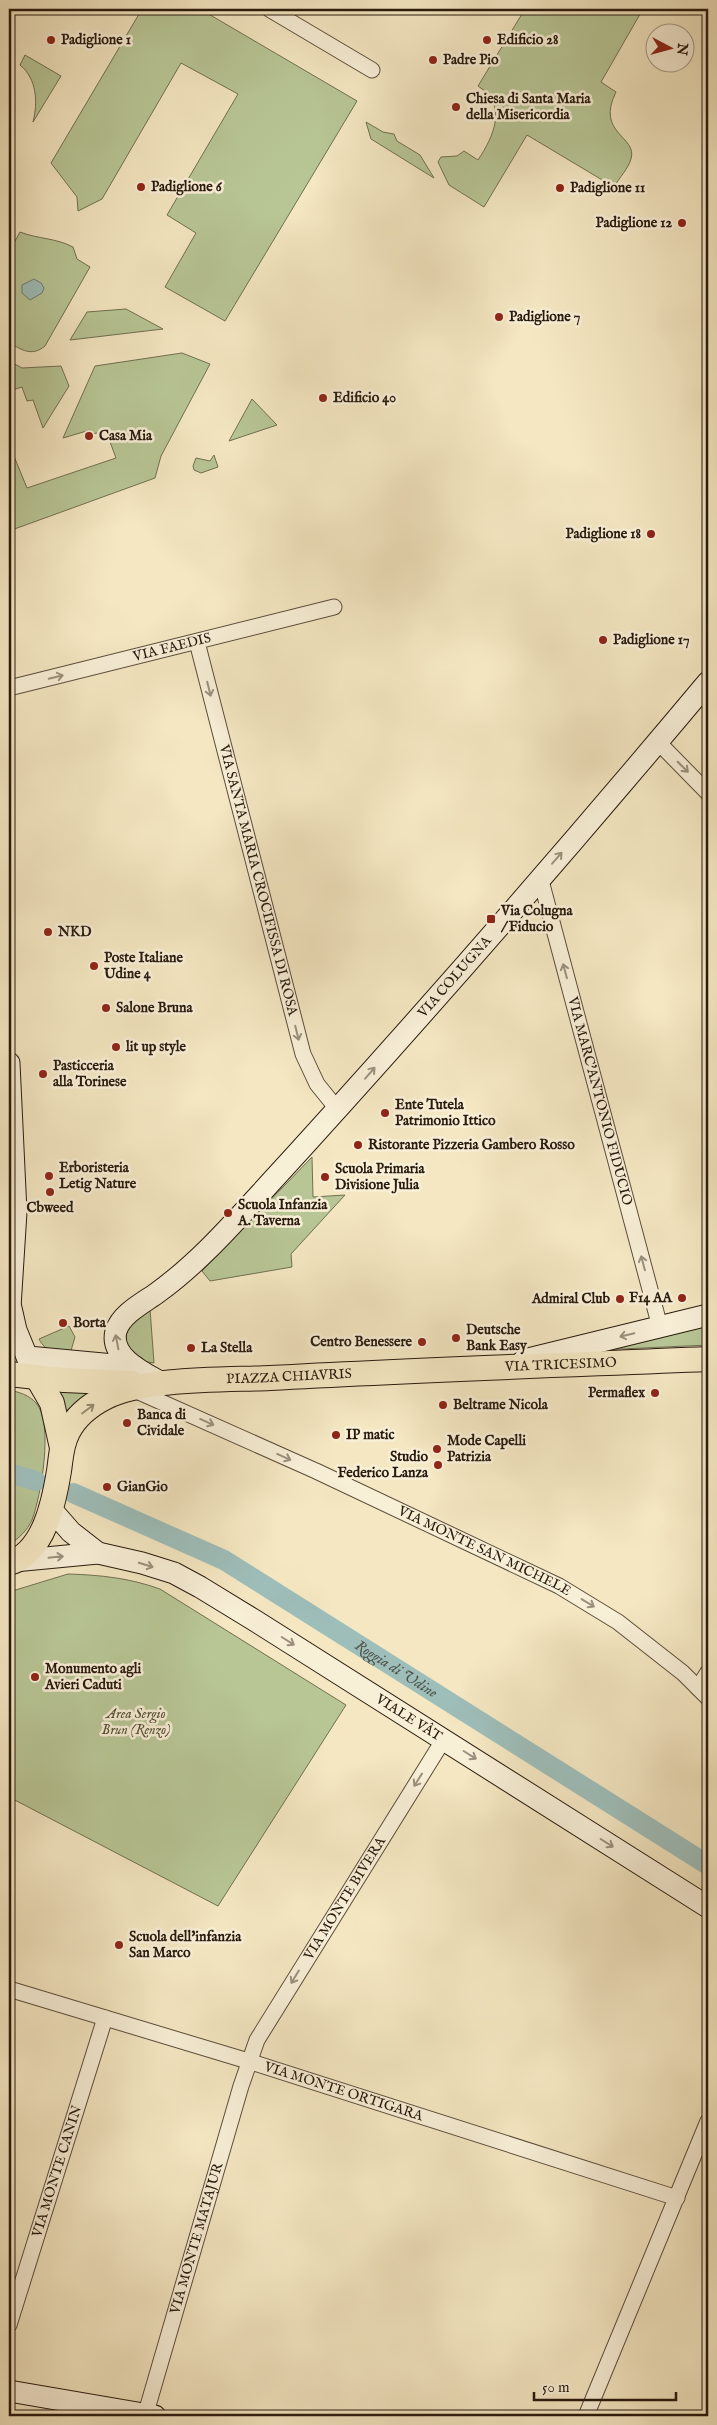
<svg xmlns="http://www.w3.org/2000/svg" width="717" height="2425" viewBox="0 0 717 2425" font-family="'IM FELL English',serif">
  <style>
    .green { fill: #b8c696; stroke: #707052 }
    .water { fill: #9ebeba; stroke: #6f7c75 }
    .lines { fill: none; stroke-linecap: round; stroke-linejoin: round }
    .canal { stroke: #9ebeba; stroke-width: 20 }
    .street-casing { stroke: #5c4d3b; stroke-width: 17 }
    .secondary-casing { stroke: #291a0e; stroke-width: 23 }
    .primary-casing { stroke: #291a0e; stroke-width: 26 }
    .street { stroke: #f8efd7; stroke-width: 15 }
    .secondary { stroke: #f8efd7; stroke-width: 21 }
    .primary { stroke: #f4e7c2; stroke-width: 24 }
    .oneway { stroke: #9b8f7d }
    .oneway2 { stroke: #998b71 }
    .poi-dot { fill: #8f2418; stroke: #f8efd7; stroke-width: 2 }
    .labels { text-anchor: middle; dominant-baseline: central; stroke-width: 5; stroke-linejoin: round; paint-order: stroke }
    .poi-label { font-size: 14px; font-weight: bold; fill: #291a0e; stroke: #f8efd7; text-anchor: start }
    .street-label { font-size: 14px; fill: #291a0e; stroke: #f8efd7 }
    .park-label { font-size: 14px; font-style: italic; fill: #544e37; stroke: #f8efd7 }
    .water-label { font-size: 15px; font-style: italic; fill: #52534a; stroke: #f8efd7 }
  </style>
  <rect width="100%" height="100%" fill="#f4e7c2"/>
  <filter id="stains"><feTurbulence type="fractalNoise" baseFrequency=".004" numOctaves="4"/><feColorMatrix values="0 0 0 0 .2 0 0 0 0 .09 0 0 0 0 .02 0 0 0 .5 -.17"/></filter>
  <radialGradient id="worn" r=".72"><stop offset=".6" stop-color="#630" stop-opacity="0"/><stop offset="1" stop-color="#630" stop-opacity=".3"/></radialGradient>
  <g class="green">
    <path d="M142,9H200L357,101L225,321L165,287L196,233L167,215L238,94L181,63L102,199L78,211L77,197L51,163Z"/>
    <path d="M525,9H643L601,82L616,92C595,134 638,136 631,159C628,169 619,178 614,187L527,135L484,207L449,185L438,162L441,157L457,156L464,151L478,160C494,136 508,105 478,86Z"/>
    <path d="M25,55L61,76L33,122C38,102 37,79 20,65Z"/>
    <path d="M366,122L383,132L394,134L397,141L420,155L434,178L371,139Z"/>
    <path d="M20,232C38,239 56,238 73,247L77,259L90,267L45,346C32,357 21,350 9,342V252Z"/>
    <path d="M126,309L163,329L70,340L87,312Z"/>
    <path d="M182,353L210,364L161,456L155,478L9,531V444L27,488L116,458L106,431L92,434L90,430L63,438L95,366Z"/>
    <path d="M9,361L22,368L61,366L69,386L43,428L33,400L27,401L22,387L9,391Z"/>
    <path d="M252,399L277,425L229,441Z"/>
    <path d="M214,455L218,467L201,473L194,470L193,466L196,458L210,461Z"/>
    <path d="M312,1157L313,1197L345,1195L291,1254L292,1267L210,1281L202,1271Z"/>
    <path d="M150,1309L154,1363L141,1361L126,1346L127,1325Z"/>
    <path d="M708,1324V1345L598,1350Z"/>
    <path d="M69,1326L75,1337L70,1354C57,1352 45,1352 39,1339Z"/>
    <path d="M56,1389L100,1391L69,1417Z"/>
    <path d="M9,1390C19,1392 29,1395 36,1403C54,1423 41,1496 32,1520C27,1531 19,1538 9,1545Z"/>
    <path d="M68,1574C101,1575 129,1578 160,1589L346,1705L218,1906L9,1797V1592Z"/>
  </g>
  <path class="water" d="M34,279L41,283L44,288L42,293L30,300L22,293V285Z"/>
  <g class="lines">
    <g class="canal">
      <path d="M9,1473L36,1481"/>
      <path id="s1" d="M73,1493L224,1560L708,1865"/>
    </g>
    <defs>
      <g id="street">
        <path d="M269,9L372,70"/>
        <path id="s2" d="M197,642L303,1054L317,1084L338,1110"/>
        <path id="s3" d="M9,688L334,607"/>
        <path d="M658,742L708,793"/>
        <path id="s4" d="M540,877L660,1327"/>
        <path id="s5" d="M132,1389L316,1471L559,1586L618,1622L683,1673L708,1698"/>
        <path d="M698,1688L708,1672"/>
        <path id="s6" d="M9,1989L248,2061L677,2198"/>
        <path id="s7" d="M9,2325L105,2018"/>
        <path id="s8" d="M145,2416L241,2086L257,2040L444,1739"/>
        <path d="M586,2416L708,2121"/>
      </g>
      <g id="secondary">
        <path d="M9,1063L16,1212L9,1323"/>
        <path d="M11,1308L16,1330L32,1369"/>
        <path d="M28,1357L135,1367"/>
        <path d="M524,1360L708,1315"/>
        <path id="s9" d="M164,1384C146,1374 109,1358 116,1331C121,1314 143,1303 157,1293C197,1264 228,1229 261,1193C414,1026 563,855 708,682"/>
        <path d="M50,1508L71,1532L98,1553"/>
        <path id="s10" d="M14,1561L98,1553L142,1563L174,1573L200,1587L254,1620L708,1907"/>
        <path d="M9,2391L155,2416"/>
      </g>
      <g id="primary">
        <path d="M9,1374L64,1380L132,1383"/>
        <path d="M37,1377L52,1403L62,1448"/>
        <path id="s11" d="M9,1563C44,1553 54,1502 59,1471C61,1458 61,1445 68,1432C76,1416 90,1405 106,1397C143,1378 227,1380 270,1378C416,1370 562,1365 708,1359"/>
      </g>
    </defs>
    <use href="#street" class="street-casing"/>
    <use href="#secondary" class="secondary-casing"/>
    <use href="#primary" class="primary-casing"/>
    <use href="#street" class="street"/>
    <use href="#secondary" class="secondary"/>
    <use href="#primary" class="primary"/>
  </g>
  <defs><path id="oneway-shaft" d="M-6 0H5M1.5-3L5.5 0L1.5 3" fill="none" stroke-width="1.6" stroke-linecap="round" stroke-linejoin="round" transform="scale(1.25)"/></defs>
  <g class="oneway">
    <use href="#oneway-shaft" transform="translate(56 677) rotate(-14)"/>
    <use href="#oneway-shaft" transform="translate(209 689) rotate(76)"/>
    <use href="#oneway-shaft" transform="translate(683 767) rotate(45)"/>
    <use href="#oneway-shaft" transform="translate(557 858) rotate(-49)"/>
    <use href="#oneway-shaft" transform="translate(565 971) rotate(-105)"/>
    <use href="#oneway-shaft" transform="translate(297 1033) rotate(76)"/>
    <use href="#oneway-shaft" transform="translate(370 1073) rotate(-49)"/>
    <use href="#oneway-shaft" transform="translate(643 1263) rotate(-105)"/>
    <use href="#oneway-shaft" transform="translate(627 1335) rotate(166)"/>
    <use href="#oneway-shaft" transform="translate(117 1342) rotate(-101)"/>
    <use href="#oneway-shaft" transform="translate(207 1422) rotate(24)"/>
    <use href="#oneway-shaft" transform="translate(284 1457) rotate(24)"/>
    <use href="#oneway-shaft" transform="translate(56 1557) rotate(-6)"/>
    <use href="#oneway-shaft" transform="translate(146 1565) rotate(17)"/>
    <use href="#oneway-shaft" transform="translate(588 1603) rotate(31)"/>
    <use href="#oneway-shaft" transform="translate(288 1641) rotate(32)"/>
    <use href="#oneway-shaft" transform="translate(470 1755) rotate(32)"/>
    <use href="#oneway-shaft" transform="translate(418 1780) rotate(122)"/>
    <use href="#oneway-shaft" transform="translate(607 1843) rotate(32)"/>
    <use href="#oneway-shaft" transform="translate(295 1977) rotate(121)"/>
  </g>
  <use class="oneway2" href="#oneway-shaft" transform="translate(88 1409) rotate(-37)"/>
  <g class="poi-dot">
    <circle cx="51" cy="40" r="5"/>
    <circle cx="487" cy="40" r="5"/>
    <circle cx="433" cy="60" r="5"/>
    <circle cx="456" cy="107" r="5"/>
    <circle cx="141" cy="187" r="5"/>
    <circle cx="560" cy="188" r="5"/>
    <circle cx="682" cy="223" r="5"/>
    <circle cx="499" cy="317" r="5"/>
    <circle cx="323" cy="398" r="5"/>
    <circle cx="89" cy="436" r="5"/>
    <circle cx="651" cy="534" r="5"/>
    <circle cx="603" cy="640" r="5"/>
    <rect x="486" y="914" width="10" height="10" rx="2.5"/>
    <circle cx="48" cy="932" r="5"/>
    <circle cx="94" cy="966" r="5"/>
    <circle cx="106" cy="1008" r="5"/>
    <circle cx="116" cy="1047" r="5"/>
    <circle cx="43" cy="1074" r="5"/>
    <circle cx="385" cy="1113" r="5"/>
    <circle cx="358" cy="1145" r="5"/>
    <circle cx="49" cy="1176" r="5"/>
    <circle cx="325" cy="1177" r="5"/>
    <circle cx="50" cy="1192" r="5"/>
    <circle cx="228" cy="1213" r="5"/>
    <circle cx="682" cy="1298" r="5"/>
    <circle cx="620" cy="1299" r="5"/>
    <circle cx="63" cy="1323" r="5"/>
    <circle cx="456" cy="1338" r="5"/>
    <circle cx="422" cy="1342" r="5"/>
    <circle cx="191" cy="1348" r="5"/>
    <circle cx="655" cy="1393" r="5"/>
    <circle cx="443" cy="1405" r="5"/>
    <circle cx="127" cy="1423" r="5"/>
    <circle cx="336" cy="1435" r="5"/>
    <circle cx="437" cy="1449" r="5"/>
    <circle cx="438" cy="1465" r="5"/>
    <circle cx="107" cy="1487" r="5"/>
    <circle cx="35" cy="1677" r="5"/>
    <circle cx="119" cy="1945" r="5"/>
  </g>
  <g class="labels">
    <g class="poi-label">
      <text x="61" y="40">Padiglione 1</text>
      <text x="497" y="40">Edificio 28</text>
      <text x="443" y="60">Padre Pio</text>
      <text x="466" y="99">Chiesa di Santa Maria<tspan x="466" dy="16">della Misericordia</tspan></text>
      <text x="151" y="187">Padiglione 6</text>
      <text x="570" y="188">Padiglione 11</text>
      <text x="672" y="223" text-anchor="end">Padiglione 12</text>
      <text x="509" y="317">Padiglione 7</text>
      <text x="333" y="398">Edificio 40</text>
      <text x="99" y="436">Casa Mia</text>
      <text x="641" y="534" text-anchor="end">Padiglione 18</text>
      <text x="613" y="640">Padiglione 17</text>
      <text x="501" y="911">Via Colugna<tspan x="501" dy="16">/ Fiducio</tspan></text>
      <text x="58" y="932">NKD</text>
      <text x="104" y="958">Poste Italiane<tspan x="104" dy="16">Udine 4</tspan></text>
      <text x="116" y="1008">Salone Bruna</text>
      <text x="126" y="1047">lit up style</text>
      <text x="53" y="1066">Pasticceria<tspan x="53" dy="16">alla Torinese</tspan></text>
      <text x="395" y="1105">Ente Tutela<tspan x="395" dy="16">Patrimonio Ittico</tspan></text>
      <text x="368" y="1145">Ristorante Pizzeria Gambero Rosso</text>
      <text x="59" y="1168">Erboristeria<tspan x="59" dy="16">Letig Nature</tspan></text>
      <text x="335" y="1169">Scuola Primaria<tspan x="335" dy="16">Divisione Julia</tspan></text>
      <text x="238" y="1205">Scuola Infanzia<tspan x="238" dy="16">A. Taverna</tspan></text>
      <text x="50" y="1208" text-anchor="middle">Cbweed</text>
      <text x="672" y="1298" text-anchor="end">F14 AA</text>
      <text x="610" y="1299" text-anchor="end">Admiral Club</text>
      <text x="73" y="1323">Borta</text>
      <text x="466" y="1330">Deutsche<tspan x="466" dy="16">Bank Easy</tspan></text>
      <text x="412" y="1342" text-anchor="end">Centro Benessere</text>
      <text x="201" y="1348">La Stella</text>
      <text x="645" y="1393" text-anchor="end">Permaflex</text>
      <text x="453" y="1405">Beltrame Nicola</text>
      <text x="137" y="1415">Banca di<tspan x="137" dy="16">Cividale</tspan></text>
      <text x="346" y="1435">IP matic</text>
      <text x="447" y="1441">Mode Capelli<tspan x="447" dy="16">Patrizia</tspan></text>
      <text x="428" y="1457" text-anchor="end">Studio<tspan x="428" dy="16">Federico Lanza</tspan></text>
      <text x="117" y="1487">GianGio</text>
      <text x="45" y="1669">Monumento agli<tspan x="45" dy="16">Avieri Caduti</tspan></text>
      <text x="129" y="1937">Scuola dell'infanzia<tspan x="129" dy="16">San Marco</tspan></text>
    </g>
    <g class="street-label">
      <text stroke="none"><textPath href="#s3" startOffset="168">VIA FAEDIS</textPath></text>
      <text stroke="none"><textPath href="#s2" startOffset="246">VIA SANTA MARIA CROCIFISSA DI ROSA</textPath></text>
      <text stroke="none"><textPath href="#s9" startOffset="569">VIA COLUGNA</textPath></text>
      <text stroke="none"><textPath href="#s4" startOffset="232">VIA MARC'ANTONIO FIDUCIO</textPath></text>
      <text stroke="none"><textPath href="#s11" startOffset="660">VIA TRICESIMO</textPath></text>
      <text stroke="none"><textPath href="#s11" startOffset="388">PIAZZA CHIAVRIS</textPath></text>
      <text stroke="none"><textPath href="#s5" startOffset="388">VIA MONTE SAN MICHELE</textPath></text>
      <text stroke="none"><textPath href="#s10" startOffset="439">VIALE VÂT</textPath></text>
      <text stroke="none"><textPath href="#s8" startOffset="559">VIA MONTE BIVERA</textPath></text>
      <text stroke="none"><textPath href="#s6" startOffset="350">VIA MONTE ORTIGARA</textPath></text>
      <text stroke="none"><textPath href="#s7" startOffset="161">VIA MONTE CANIN</textPath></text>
      <text stroke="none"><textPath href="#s8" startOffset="185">VIA MONTE MATAJUR</textPath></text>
    </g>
    <g class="park-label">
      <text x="136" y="1714">Area Sergio<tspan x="136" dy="16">Brun (Renzo)</tspan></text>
    </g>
    <g class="water-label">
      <text stroke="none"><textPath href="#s1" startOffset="369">Roggia di Udine</textPath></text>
    </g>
  </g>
  <rect width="717" height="2425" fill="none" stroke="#f4e7c2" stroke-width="30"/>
  <rect x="10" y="10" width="697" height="2405" fill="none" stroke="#291a0e" stroke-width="2.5"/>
  <rect x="15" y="15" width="687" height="2395" fill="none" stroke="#291a0e"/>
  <g transform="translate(670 48) rotate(96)"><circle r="24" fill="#f8efd7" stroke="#a59a87"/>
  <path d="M0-4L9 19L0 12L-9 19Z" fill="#8f2418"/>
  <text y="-8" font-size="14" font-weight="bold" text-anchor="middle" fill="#291a0e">N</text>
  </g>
  <path d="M534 2392v8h142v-8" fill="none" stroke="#291a0e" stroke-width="2.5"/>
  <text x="542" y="2392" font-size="15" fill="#291a0e" stroke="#f8efd7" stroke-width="4" paint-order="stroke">50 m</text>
  <rect width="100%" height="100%" filter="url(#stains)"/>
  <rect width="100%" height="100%" fill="url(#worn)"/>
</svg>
